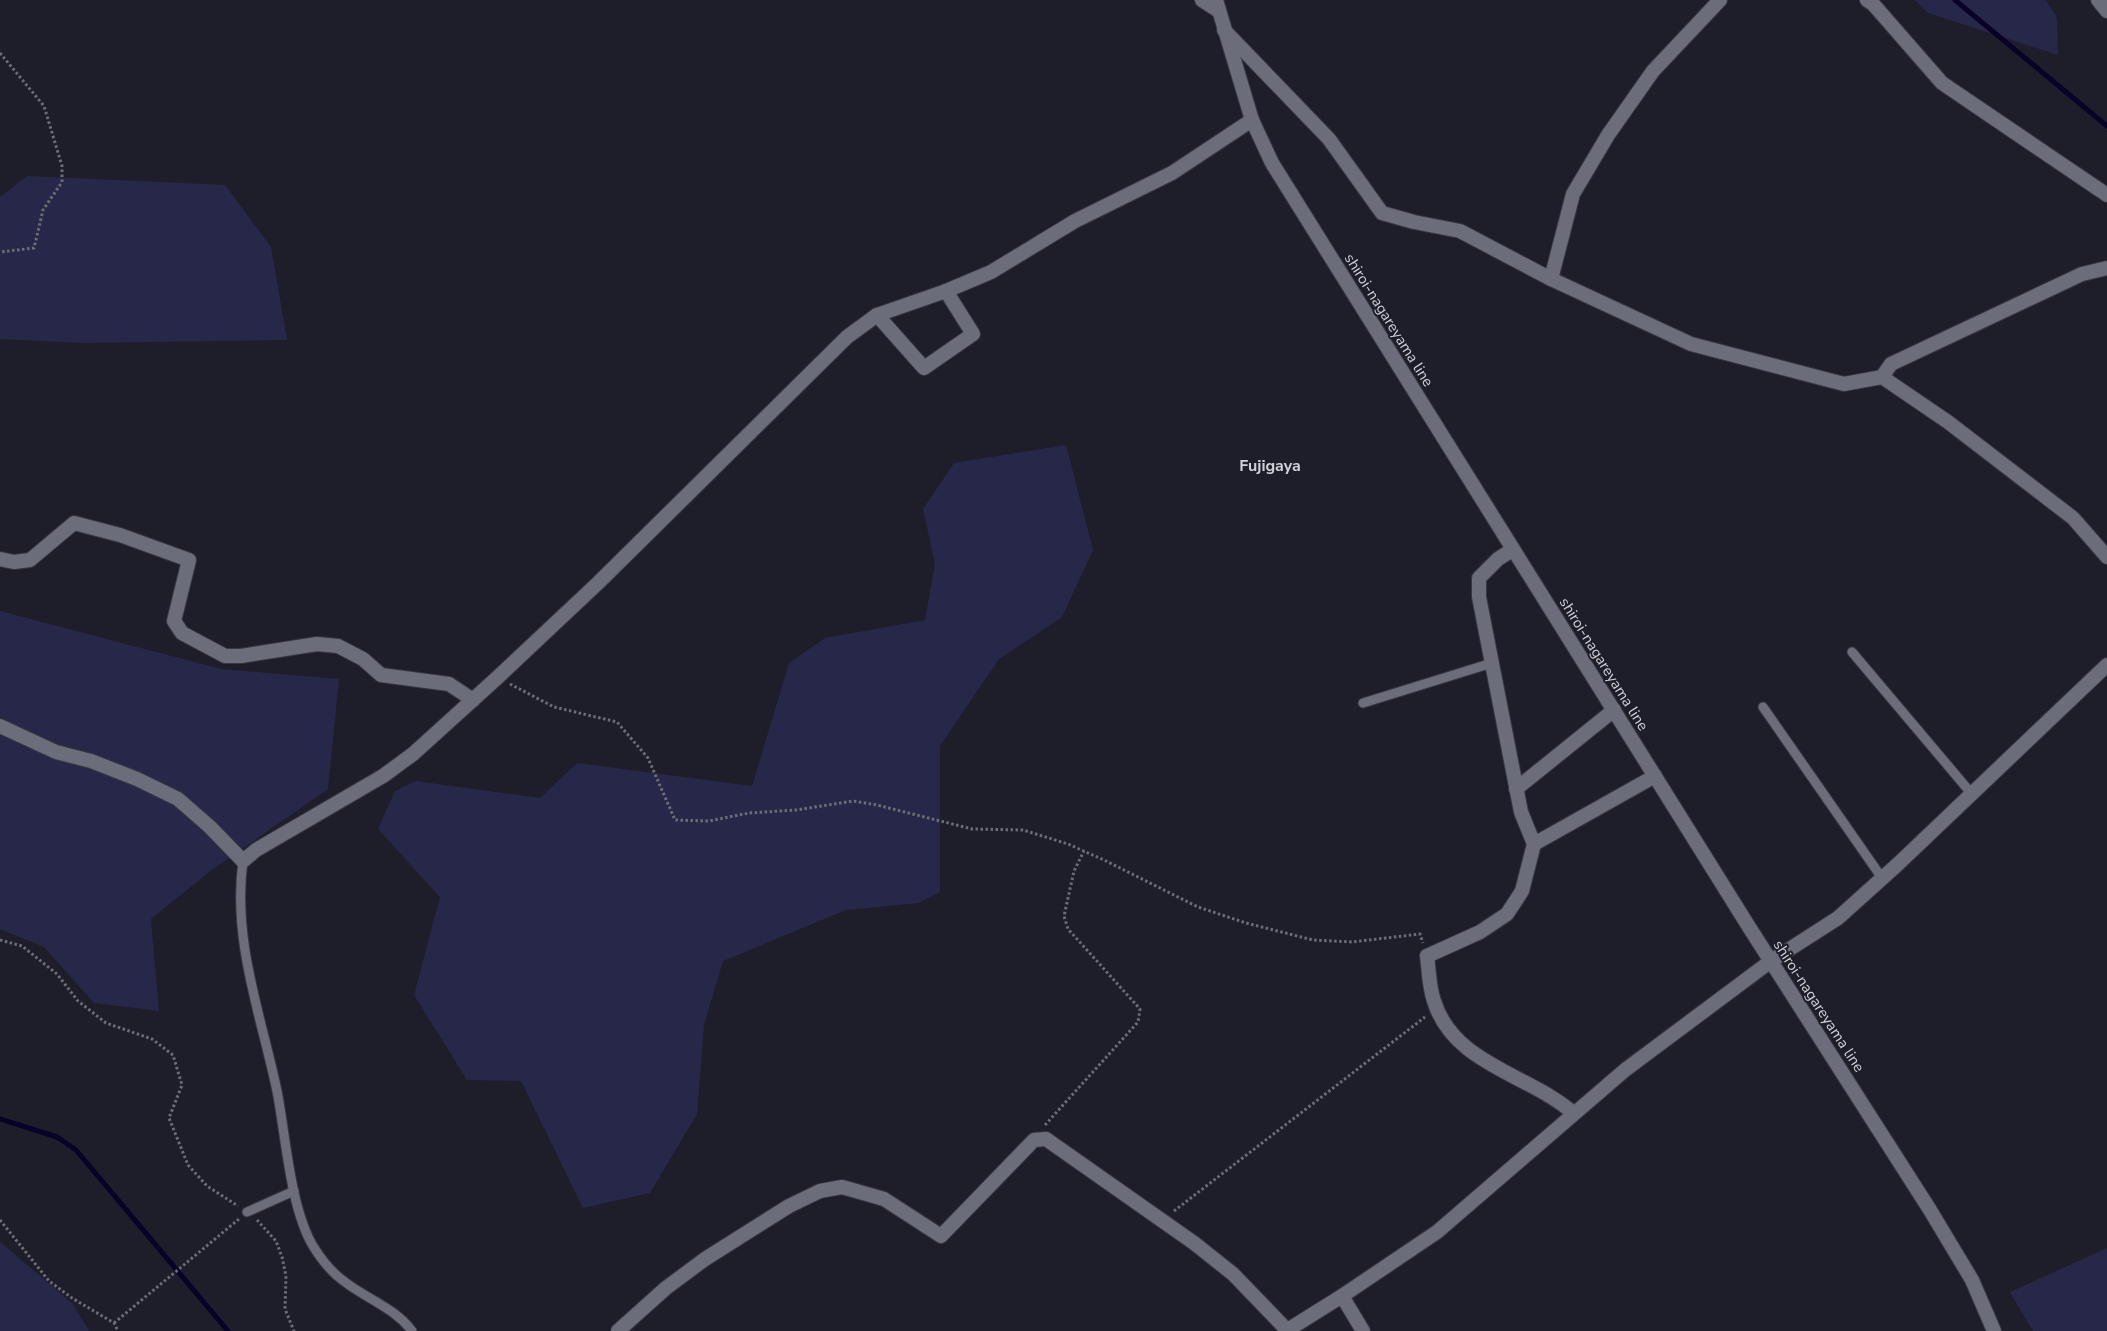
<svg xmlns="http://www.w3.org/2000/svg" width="2107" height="1331" viewBox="0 0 2107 1331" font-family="'Nunito Sans',sans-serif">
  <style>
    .green { fill: #272749 }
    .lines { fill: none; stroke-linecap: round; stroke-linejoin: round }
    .stream { stroke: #080128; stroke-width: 5 }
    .service-casing { stroke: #383842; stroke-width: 11 }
    .minor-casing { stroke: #383842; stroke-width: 16 }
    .tertiary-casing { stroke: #383842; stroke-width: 16 }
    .secondary-casing { stroke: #383842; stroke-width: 16 }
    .path { stroke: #6d6d77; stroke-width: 3; stroke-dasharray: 2.5 2.5; stroke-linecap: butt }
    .service { stroke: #6b6d7a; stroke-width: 9 }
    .minor { stroke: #6b6d7a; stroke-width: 14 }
    .tertiary { stroke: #6b6d7a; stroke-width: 14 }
    .secondary { stroke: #6b6d7a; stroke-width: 14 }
    .labels { text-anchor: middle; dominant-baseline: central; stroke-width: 4; stroke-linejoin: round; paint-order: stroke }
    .street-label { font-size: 15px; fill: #d0d1d9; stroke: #1e1e2a }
    .neighbourhood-label { font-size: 16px; font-weight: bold; fill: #d0d1d9; stroke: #1e1e2a }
  </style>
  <rect width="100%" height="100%" fill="#1e1e2a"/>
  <g class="green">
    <path d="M1915,0H2046L2057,18L2058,55L1928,13Z"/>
    <path d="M27,176L225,185L271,247L287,340L81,343L0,339V197Z"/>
    <path d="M1066,445L1093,550L1062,617L999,659L940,746V892L919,903L846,910L723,961L704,1025L697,1114L650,1193L583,1208L521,1081L467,1080L414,995L440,897L378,829L395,791L416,781L540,798L577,763L752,786L789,663L825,638L925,620L935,564L923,509L954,463Z"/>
    <path d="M0,611L221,669L339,679L328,789L209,872L151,919L159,1011L94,1003L44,947L0,929Z"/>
    <path d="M0,1242L72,1303L89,1331H0Z"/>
    <path d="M2107,1248V1331H2033L2010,1292Z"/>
  </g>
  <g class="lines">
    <g class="stream">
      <path d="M1955,0L2107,126"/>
      <path d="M0,1119L57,1137L76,1150L228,1331"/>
    </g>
    <defs>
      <g id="service">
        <path d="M1852,652L1971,793"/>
        <path d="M1363,703L1492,663"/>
        <path d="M1763,707L1882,878"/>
        <path d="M243,861C232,940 261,1015 277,1091C286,1137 290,1207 313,1246C321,1259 332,1273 345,1282C367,1299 395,1308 412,1331"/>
        <path d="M247,1212L294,1191"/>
      </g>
      <g id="minor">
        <path d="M1202,0L1219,11"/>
        <path d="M1867,0L1873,4L1942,83L2107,195"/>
        <path d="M2098,0L2107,11"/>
        <path d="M1224,30L1329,139L1382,213L1414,222L1460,231L1551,279L1691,344L1844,384L1882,377L1948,422L2073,518L2107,557"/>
        <path d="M1551,279L1573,194L1608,135L1653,71L1720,0"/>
        <path d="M877,315L924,368L973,334L946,291"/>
        <path d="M1882,377L1891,364L2082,274L2107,268"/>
        <path d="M1512,550L1498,559L1479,578V597L1521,812L1534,844L1522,891L1507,914L1480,932L1427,956C1429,970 1429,987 1434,1001C1454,1065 1529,1074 1573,1113"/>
        <path d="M0,559L14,562L30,560L74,523L120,535L189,560L174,621L182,633L225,656H241L317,644L338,646L363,659L381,675L449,684L473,700"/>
        <path d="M0,726L56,752L91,761L137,779L178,799L210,827L243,861L256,850L383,776L413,754L498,677L598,583L847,337L877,315L946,291L991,272L1075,221L1172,173L1252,120"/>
        <path d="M1516,789L1614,710"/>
        <path d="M1534,844L1655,776"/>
        <path d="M1342,1296L1363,1331"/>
        <path d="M618,1331L666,1288L705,1259L789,1206L820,1191L842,1187L884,1199L941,1236L1034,1140L1046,1139L1194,1243L1233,1274L1287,1330"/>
      </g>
      <path id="tertiary" d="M1286,1331L1342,1296L1437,1232L1625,1070L1771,961L1838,918L1898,864L2107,665"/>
      <path id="secondary" d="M1216,0L1252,120L1272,163L1749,927L1930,1210L1972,1280L1994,1331"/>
    </defs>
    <use href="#service" class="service-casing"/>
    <use href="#minor" class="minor-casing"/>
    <use href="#tertiary" class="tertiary-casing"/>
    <use href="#secondary" class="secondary-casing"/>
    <g class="path">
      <path d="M0,53L44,106L62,166V182L43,210L34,248L0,252"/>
      <path d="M510,684L554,707L617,722L648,758L675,820L709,821L749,813L796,810L853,801L877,805L972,829L1023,830L1068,844L1106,861L1198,907L1246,923L1313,940L1352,942L1420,934L1423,943"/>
      <path d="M0,940L22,946L57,974L78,1001L106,1023L152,1039L173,1055L182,1085L169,1118L188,1165L207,1186L238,1206"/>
      <path d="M1045,1125L1138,1022L1140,1009L1068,929L1064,916L1074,871L1084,851"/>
      <path d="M1174,1211L1425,1017"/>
      <path d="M0,1220L49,1281L72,1298L114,1323L118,1331"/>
      <path d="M257,1220L276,1241L282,1257L286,1276L285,1309L294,1331"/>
      <path d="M114,1323L239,1219"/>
    </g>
    <use href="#service" class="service"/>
    <use href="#minor" class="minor"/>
    <use href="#tertiary" class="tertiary"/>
    <use href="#secondary" class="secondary"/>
  </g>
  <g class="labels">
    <g class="street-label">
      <text transform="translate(1389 320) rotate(58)">shiroi-nagareyama line</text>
      <text transform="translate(1604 664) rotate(58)">shiroi-nagareyama line</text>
      <text transform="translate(1819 1006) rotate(57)">shiroi-nagareyama line</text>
    </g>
    <g class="neighbourhood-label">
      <text x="1270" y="466">Fujigaya</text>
    </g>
  </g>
</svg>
